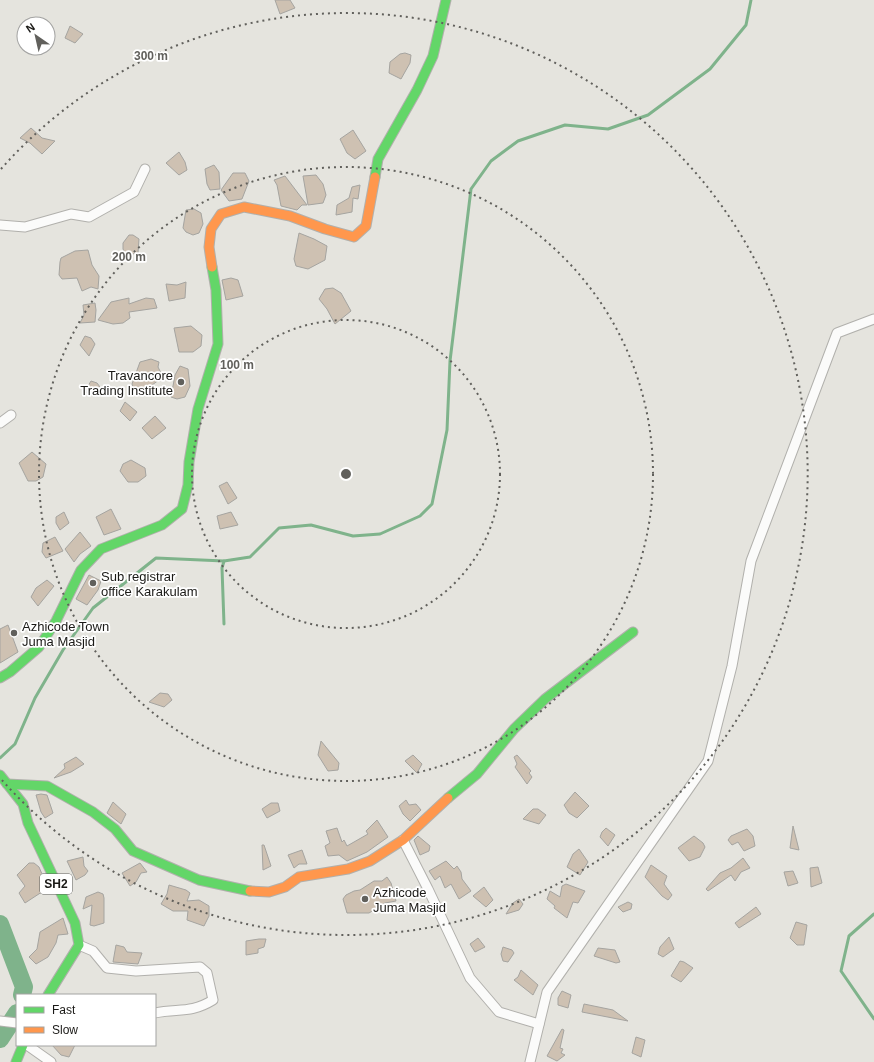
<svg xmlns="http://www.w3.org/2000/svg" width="874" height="1062" viewBox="0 0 874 1062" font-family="Helvetica,sans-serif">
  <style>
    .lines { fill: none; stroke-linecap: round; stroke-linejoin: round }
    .stream { stroke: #7fb38b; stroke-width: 3 }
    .river { stroke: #7fb38b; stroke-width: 18 }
    .building { fill: #cec1b2; stroke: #a5a4a0 }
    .street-casing { stroke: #b1b0ac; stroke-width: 11 }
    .fast-casing { stroke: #b1b0ac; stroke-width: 11 }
    .slow-casing { stroke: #b1b0ac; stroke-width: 11 }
    .street { stroke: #fbfbfa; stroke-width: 9 }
    .fast { stroke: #63d668; stroke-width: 9 }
    .slow { stroke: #ff974d; stroke-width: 9 }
    .ring { fill: none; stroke: #61605c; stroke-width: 2; stroke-dasharray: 2 4 }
    .poi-dot { fill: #61605c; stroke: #fff; stroke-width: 1.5 }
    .labels { text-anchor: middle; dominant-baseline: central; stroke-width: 3.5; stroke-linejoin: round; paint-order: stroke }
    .shield { fill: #fff; stroke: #5f5e5c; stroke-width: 1 }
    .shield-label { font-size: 12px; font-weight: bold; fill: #1a1916 }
    .poi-label { font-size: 13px; fill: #1a1916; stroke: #fff; text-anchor: start }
    .centre { fill: #61605c; stroke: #fff; stroke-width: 2 }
    .ring-label { font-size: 12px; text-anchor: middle; font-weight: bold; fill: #61605c; stroke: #fff; stroke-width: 3.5; stroke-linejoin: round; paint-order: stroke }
  </style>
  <rect width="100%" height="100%" fill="#e5e4de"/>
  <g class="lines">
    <g class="stream">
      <path d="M224,561L250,557L279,528L311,525L353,536L380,534L420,516L432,504L447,430L450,361L471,189L491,161L518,141L565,125L608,129L648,115L710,69L746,25L751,0"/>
      <path d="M0,758L15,744L35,698L63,650L93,608L156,558L224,561L222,568L224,624"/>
      <path d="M874,914L849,936L841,971L874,1019"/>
    </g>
    <g class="river">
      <path d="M0,924L24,987L22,995"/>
      <path d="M0,1039L17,1013"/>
    </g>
  </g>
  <g class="building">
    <path d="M275,0H290L295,8L280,14Z"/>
    <path d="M70,26L83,34L75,43L65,38Z"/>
    <path d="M405,53L411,55L410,63L401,79L389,73L390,62L400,54Z"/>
    <path d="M31,128L42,138L55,141L42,154L30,143L20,138Z"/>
    <path d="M353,130L366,151L355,159L347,153L340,139Z"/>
    <path d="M179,152L185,162L187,170L179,175L166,163Z"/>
    <path d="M214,165L219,172L220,189L210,190L207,184L205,169Z"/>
    <path d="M233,173H245L249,181L242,199L229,201L221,190Z"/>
    <path d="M316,175L323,184L326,195L323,203L308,205L303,176Z"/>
    <path d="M285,176L307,205H302L297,210L281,206L277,185L274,180Z"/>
    <path d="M360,185L358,199L353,198L352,212L336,215L337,205L349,198L352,187Z"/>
    <path d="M194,209L201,213L203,224L199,233L193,235L186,232L183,228L186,210Z"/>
    <path d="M299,233L314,239L327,246L325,260L308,269L296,266L294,259Z"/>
    <path d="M129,235H133L139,239L138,253L126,255L123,249V243Z"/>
    <path d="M88,250L92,265L99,276L98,289L91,287L82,291L77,278L62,279L59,275L60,262L61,258L75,251Z"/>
    <path d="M231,278L238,280L243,296L226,300L222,280Z"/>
    <path d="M186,282L185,298L169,301L166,284L177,285Z"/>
    <path d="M333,288L341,293L351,311L335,324L327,309L319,299L325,289Z"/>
    <path d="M129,298V304L146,298L154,299L157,308L129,312L130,318L123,323L113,324L98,320L111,302Z"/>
    <path d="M95,303L96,310L95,322L80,323L84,315L83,305Z"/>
    <path d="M191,326L202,335L201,346L193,352H179L174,328Z"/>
    <path d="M85,336L91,338L95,344L89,356L80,345Z"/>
    <path d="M151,359L159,362L158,367L163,377L148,388L135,392L132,384L140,362Z"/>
    <path d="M180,366L188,369L190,386L185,397L177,399L171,397L175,375Z"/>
    <path d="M91,381L97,383L100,387L95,396L87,393L88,386Z"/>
    <path d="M125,402L137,412L130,421L120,411Z"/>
    <path d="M155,416L166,428L152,439L142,428Z"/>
    <path d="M32,452L46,464L43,477L36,481H28L19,463Z"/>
    <path d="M131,460L145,468L146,476L138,482H128L120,471L123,464Z"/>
    <path d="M227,482L237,498L228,504L219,486Z"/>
    <path d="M111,509L121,529L104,535L96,517Z"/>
    <path d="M64,512L69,523L60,530L56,523V517Z"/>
    <path d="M231,512L238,525L220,529L217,516Z"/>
    <path d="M80,532L91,546L80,554L74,562L65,549Z"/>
    <path d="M55,537L63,551L46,558L42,552L43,543Z"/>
    <path d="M89,575L101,581L98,590L87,605L76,599Z"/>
    <path d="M47,580L54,586L38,606L31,597L36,588Z"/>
    <path d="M8,625L18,652L0,663V629Z"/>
    <path d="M160,693L168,694L172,700L164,707L149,702Z"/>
    <path d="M321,741L339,763L338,770L328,771L318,755Z"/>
    <path d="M413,755L422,764L417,773L405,761Z"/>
    <path d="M517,755L531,771L529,773L532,777L527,784L515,767L517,764L514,757Z"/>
    <path d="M76,757L84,764L71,772L54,778L65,768L64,764Z"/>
    <path d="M575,792L589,806L577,818L569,813L564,805Z"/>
    <path d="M41,794L47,795L53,813L45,818L41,812L36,795Z"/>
    <path d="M406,800L409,805L416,804L421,810L410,821L403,814L399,806Z"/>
    <path d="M113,802L126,814L121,824L107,813Z"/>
    <path d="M271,803H278L280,811L267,818L262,809Z"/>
    <path d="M533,809H538L546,815L539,824L523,819Z"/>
    <path d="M377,820L388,837L367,852L347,861L339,855L328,856L325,846L330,843L326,831L337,828L342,842L344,840L347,846L368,834L366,831Z"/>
    <path d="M793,826L799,850L790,848Z"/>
    <path d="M606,828L615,835L608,846L600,837L602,832Z"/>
    <path d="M747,829L753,836L755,846L744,851L738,842L732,845L728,840L731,836Z"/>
    <path d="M418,836L430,846L429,851L420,855L414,840Z"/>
    <path d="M694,836L703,843L705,847L700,857L689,861L678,848Z"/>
    <path d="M262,845H264L271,866L263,870Z"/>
    <path d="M579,849L588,862L580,875L567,867L573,854Z"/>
    <path d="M302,850L307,864H299L294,868L288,855Z"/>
    <path d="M83,857L84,866L88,871L85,875L76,880L67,861Z"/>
    <path d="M743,858L750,868L741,872L735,881L731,875L708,891L706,889L720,873L731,868Z"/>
    <path d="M446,861L454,869L457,866L461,872L462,879L471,891L459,899L451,884L445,888L440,876L435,880L429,871Z"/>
    <path d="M29,863H34L39,867L48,888L25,903L19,893L25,886L17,875Z"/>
    <path d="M140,863L147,872L141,873L136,882L130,886L122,873Z"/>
    <path d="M651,865L667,876L664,884L672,895L668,900L662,896L645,877Z"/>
    <path d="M818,867L822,883L811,887L810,868Z"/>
    <path d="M793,871L798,883L788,886L784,872Z"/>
    <path d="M387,877L391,883L396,901L385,903L369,913H347L343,899L346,895L354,891L360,890L374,881H382Z"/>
    <path d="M566,884L585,891L578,903L573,902L567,918L554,908L555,906L547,899L550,891L560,897L562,886Z"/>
    <path d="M169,885L186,890L190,893L187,901L199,900L209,906V916L204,926L187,920L188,911H173L161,904L167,894Z"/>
    <path d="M484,887L493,900L486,907L473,896Z"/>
    <path d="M98,892L103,894L104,898V923L94,926L90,925L92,905L83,909L86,897Z"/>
    <path d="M519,899L523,904L519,910L506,914L513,903Z"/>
    <path d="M628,902L632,904L631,909L623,912L618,907Z"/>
    <path d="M756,907L761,914L739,928L735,923Z"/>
    <path d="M63,918L68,934L58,935L56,943L48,957L36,964L29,957L37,949L40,932Z"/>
    <path d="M796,922L807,925L804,945H797L790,938Z"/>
    <path d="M669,937L674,949L663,957L658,954L660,947Z"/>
    <path d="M478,938L485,947L475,952L470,944Z"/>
    <path d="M259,939H266L264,947L258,949V953L246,955V941Z"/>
    <path d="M116,945L124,947L127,952L142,953L138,964L113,962Z"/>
    <path d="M503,947L512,950L514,953L508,962L503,961L501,954Z"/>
    <path d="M598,948L615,950L620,962L616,963L594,956Z"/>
    <path d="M680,961L684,962L693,968L681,982L671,976Z"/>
    <path d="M521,970L538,985L533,995L514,980L518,977Z"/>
    <path d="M562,991L571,995L568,1008L558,1005V998Z"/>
    <path d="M584,1004L613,1010L628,1021L582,1012Z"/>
    <path d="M562,1029L564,1030L560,1048L563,1049L561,1053L565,1055L557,1061L547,1056Z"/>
    <path d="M636,1037L645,1040L641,1057L632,1053Z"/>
    <path d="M52,1045H75L69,1057L61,1055Z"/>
  </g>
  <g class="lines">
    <defs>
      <g id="street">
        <path d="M0,225L25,227L71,214L89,217L134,192L145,169"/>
        <path d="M0,423L11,415"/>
        <path d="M403,840L428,889L470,978L499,1012L539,1024"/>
        <path d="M79,945L93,951L107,968L136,971L200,967L207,973L213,1000C190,1014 178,1008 155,1013"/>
        <path d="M0,1021L17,1023"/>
        <path d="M27,1045L51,1062"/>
        <path d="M530,1062L547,992L708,761L732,666L751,561L837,333L874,319"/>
      </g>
      <g id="fast">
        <path d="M375,177L378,159L417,90L433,56L446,0"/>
        <path d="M0,678L10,672L39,647L56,621L81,570L101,549L162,525L182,509L188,485L189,462L198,409L218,344L216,290L212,267"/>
        <path d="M0,775L23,804L28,823L75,923L79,945L48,995"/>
        <path d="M7,784L47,786L93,812L115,829L133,851L199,880L250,891"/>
        <path d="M448,798L477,774L514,729L545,699L633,632"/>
        <path d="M16,1062L23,1045"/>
      </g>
      <g id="slow">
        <path d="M212,267L209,247L211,229L221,214L244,207L290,216L325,229L354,237L366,226L375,177"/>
        <path d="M250,891L269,892L285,887L299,877L348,869L370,861L403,840L448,798"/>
      </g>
    </defs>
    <use href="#street" class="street-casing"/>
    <use href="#fast" class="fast-casing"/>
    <use href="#slow" class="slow-casing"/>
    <use href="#street" class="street"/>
    <use href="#fast" class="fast"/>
    <use href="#slow" class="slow"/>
  </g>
  <g class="ring">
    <circle cx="346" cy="474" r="154"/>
    <circle cx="346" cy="474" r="307"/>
    <path d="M1 169A461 461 0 1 1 1 779"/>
  </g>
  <g class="poi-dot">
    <circle cx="181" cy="382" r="4"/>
    <circle cx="93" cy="583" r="4"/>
    <circle cx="14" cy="633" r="4"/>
    <circle cx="365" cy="899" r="4"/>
  </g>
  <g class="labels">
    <rect class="shield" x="40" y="874" width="32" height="20" rx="3"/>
    <g class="shield-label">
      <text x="56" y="884">SH2</text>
    </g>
    <g class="poi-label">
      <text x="173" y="375" text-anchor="end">Travancore<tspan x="173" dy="15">Trading Institute</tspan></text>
      <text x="101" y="576">Sub registrar<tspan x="101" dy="15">office Karakulam</tspan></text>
      <text x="22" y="626">Azhicode Town<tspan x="22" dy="15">Juma Masjid</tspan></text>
      <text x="373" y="892">Azhicode<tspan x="373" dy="15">Juma Masjid</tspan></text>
    </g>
  </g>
  <circle cx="346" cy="474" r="6" class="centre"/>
  <g class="ring-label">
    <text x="151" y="60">300 m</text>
    <text x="129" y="261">200 m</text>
    <text x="237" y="369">100 m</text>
  </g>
  <rect x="16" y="994" width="140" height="52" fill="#ffffff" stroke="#a3a3a2"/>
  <rect x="24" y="1007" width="20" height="6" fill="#63d668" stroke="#a3a3a2"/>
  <text x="52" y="1014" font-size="12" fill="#1a1916">Fast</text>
  <rect x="24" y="1027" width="20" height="6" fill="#ff974d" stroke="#a3a3a2"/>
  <text x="52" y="1034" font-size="12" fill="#1a1916">Slow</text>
  <g transform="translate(36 36) rotate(326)"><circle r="19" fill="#ffffff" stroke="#a3a3a2"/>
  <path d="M0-3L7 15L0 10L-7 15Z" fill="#61605c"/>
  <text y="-6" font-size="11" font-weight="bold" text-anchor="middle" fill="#1a1916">N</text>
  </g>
</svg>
